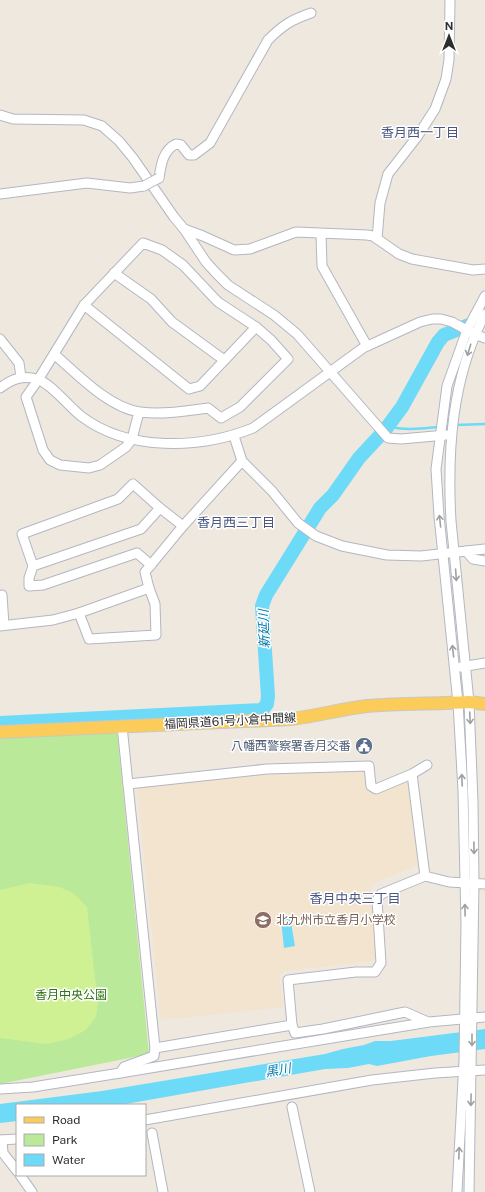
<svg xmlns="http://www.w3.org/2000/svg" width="485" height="1192" viewBox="0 0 485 1192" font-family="'Public Sans','Noto Sans JP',sans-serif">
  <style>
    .education { fill: #f2e4ce }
    .green { fill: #b9e999 }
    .pitch { fill: #cff194 }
    .water { fill: #6ddaf7 }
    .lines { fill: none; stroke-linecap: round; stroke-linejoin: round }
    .stream { stroke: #6ddaf7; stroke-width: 2.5 }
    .river { stroke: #6ddaf7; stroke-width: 14 }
    .minor-casing { stroke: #b3b7c2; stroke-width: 11 }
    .major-casing { stroke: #c8c8c8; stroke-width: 14 }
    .minor { stroke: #fff; stroke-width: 9 }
    .major { stroke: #fbcc59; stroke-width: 12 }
    .minor-bridge-casing { stroke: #b3b7c2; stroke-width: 11; stroke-linecap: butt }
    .minor-bridge { stroke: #fff; stroke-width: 9 }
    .oneway { stroke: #a0a0a0 }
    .labels { text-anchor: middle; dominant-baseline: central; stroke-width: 3; stroke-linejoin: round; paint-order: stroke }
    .street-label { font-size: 12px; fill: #2d2d2d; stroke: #fff }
    .service-label { font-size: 12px; fill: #4e5e75; stroke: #fff; text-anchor: end }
    .education-label { font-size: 12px; fill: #785e54; stroke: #fff; text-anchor: start }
    .park-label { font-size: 12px; fill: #2e7216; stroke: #fff }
    .neighbourhood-label { font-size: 13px; fill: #4a5782; stroke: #fff }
    .water-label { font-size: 13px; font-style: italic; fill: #047bab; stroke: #fff }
  </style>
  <rect width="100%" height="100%" fill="#efe8df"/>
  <path class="education" d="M363,771L365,773L367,789L374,793L403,782L408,784L418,865L371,884L378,957L373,961L285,971L279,975L284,1007L161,1020L137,787L271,772Z"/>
  <path class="green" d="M117,731L149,1054L0,1084V737Z"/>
  <path class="pitch" d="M30,883C58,887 67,884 87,907L98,1004L96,1017L86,1030L69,1039L46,1044L0,1038V890Z"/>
  <g class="water">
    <path d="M290,917L295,946L284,948L281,919Z"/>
    <path d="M485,1029V1049L431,1056L377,1066L369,1064L348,1068L325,1069L120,1105H17V1121L0,1123V1104L102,1091L325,1054L343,1049L364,1045L375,1041H391Z"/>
  </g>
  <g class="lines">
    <g class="stream">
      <path d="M456,425L485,424"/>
      <path d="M388,426C407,432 431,427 451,426"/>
    </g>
    <path class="river" d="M0,723L262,710L267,704L268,696L262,606L266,595L320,508L333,495L359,458L385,430L402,407L438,342L444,335L474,323"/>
    <defs>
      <g id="minor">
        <path d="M0,115L13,119L84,120L102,126L119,141L133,158L174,217L184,229L206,262L216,273L228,285L274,315L297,334L388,438L401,439L446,435"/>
        <path d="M159,178C161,165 163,150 176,144L181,145L189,155H194L210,143L268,40C283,25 291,20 311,13"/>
        <path d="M0,194L87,183L130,188L144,186"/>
        <path d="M184,229L203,236L234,250L250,249L296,232L367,235L373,236L399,254L412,259L473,270L485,269"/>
        <path d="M321,234L322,266L367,346"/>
        <path d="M377,239L380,203L388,174L417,137L435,109L446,79L449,60L450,0"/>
        <path d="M114,273L151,299L172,322L224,360"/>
        <path d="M84,305L189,389L200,386L256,327"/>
        <path d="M0,339L19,363L21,377"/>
        <path d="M54,354C77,374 109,408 140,412C163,415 186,411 208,408L221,418L240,407L288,359L271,340L256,327L218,302L183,265L162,250L143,243L84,305L38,380L26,397L43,450L50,460L60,465L89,468L100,465L126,447L132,439L139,412"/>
        <path d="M0,388C12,379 22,375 37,379C52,384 68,406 81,416C128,452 201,449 253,428L363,348L420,322L432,319H441L452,322L474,334L485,338"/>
        <path d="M234,436L242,461L272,491L298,523L316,536L342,546L387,555L421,556L485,549"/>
        <path d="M466,551L473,559L485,561"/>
        <path d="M151,565L137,553L43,585L29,586V578L33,566L141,529L160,508L183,526"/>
        <path d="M33,566L22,534L118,499L133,484L160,508"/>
        <path d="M2,595L4,625"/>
        <path d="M79,613L149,588"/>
        <path d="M0,626L53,620L79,613L89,639L156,635L155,604L149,588L145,572L183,526L242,461"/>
        <path d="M461,667L485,663"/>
        <path d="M412,774L425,876"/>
        <path d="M128,784L267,769L369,766L371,786L376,789L412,774L427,765"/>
        <path d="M428,1022L405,1012L323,1029L295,1033L292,1025L288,980L356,972H375L381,963L377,900L381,894L425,876L449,882L485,884"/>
        <path d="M155,1048L292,1025"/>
        <path d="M120,1073L124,1067L154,1056L155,1048L122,726"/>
        <path d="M0,1089L33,1087L120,1073L429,1022L485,1017"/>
        <path d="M292,1107L310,1192"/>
        <path d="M145,1120L372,1080L435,1073L485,1070"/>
        <path d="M152,1133L163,1192"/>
        <path d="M0,1140L17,1139"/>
        <path d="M2,1140L3,1153L17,1171"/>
        <path d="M20,1175L32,1192"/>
        <path d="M457,1192L464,1061L466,925L463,791L458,703L439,516L436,469L447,386L467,330L485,296"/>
        <path d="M469,1192L474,883L473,802L469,702L451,521C447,450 452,377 485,314"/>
      </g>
      <path id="major" d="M0,732L291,719C317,716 341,709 367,706C400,703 435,704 469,702L485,704"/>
    </defs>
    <use href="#minor" class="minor-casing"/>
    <use href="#major" class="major-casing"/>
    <use href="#minor" class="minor"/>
    <use href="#major" class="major"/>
    <defs>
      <path id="minor-bridge" d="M144,186L159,178"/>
    </defs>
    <use href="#minor-bridge" class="minor-bridge-casing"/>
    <use href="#minor-bridge" class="minor-bridge"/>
  </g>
  <defs><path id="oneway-shaft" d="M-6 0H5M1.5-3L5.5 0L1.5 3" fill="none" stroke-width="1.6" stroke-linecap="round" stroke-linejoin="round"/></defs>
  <g class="oneway">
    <use href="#oneway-shaft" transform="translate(469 350) rotate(107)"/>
    <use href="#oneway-shaft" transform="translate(440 521) rotate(-96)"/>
    <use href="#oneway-shaft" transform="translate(456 575) rotate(86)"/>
    <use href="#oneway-shaft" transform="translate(453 651) rotate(-96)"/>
    <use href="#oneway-shaft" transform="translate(470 718) rotate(87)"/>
    <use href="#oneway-shaft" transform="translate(462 780) rotate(-92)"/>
    <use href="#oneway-shaft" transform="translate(474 848) rotate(89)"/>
    <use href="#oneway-shaft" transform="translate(465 910) rotate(-91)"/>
    <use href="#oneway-shaft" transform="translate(472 1040) rotate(90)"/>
    <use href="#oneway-shaft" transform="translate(471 1100) rotate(91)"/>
    <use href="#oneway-shaft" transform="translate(459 1153) rotate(-88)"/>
  </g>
  <defs>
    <symbol id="civic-disc" viewBox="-11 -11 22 22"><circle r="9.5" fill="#5c6f8a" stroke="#fff"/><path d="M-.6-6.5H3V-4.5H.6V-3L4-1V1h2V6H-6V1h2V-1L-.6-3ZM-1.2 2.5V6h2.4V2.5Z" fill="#fff"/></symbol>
    <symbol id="school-disc" viewBox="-11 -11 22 22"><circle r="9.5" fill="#8d6e63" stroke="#fff"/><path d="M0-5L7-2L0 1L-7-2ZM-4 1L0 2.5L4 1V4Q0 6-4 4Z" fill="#fff"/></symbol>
  </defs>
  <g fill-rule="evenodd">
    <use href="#civic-disc" x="354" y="736" width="20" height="20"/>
    <use href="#school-disc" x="253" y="910" width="20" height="20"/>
  </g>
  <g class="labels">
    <g class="street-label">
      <text transform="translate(230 721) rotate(-3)">福岡県道61号小倉中間線</text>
    </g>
    <g class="service-label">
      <text x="351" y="746">八幡西警察署香月交番</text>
    </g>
    <g class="education-label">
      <text x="276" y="920">北九州市立香月小学校</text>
    </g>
    <g class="park-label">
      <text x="71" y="995">香月中央公園</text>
    </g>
    <g class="neighbourhood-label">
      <text x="420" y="132">香月西一丁目</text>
      <text x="236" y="522">香月西三丁目</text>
      <text x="355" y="898">香月中央三丁目</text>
    </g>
    <g class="water-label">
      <text transform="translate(264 629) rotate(-92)">新延川</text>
      <text transform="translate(278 1070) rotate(-10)">黒川</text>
    </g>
  </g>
  <rect x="16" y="1104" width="130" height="72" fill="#ffffff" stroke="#ababab"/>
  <rect x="24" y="1117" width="20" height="6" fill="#fbcc59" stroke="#ababab"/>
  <text x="52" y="1124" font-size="12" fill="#2d2d2d">Road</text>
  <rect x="24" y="1134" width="20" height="12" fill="#b9e999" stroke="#ababab"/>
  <text x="52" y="1144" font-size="12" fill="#2d2d2d">Park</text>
  <rect x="24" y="1154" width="20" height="12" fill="#6ddaf7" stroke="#ababab"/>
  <text x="52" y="1164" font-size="12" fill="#2d2d2d">Water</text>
  <g transform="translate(449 36)" stroke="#ffffff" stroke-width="3" paint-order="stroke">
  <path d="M0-3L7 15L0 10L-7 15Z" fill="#2d2d2d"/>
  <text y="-6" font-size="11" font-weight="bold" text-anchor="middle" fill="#2d2d2d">N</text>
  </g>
</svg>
